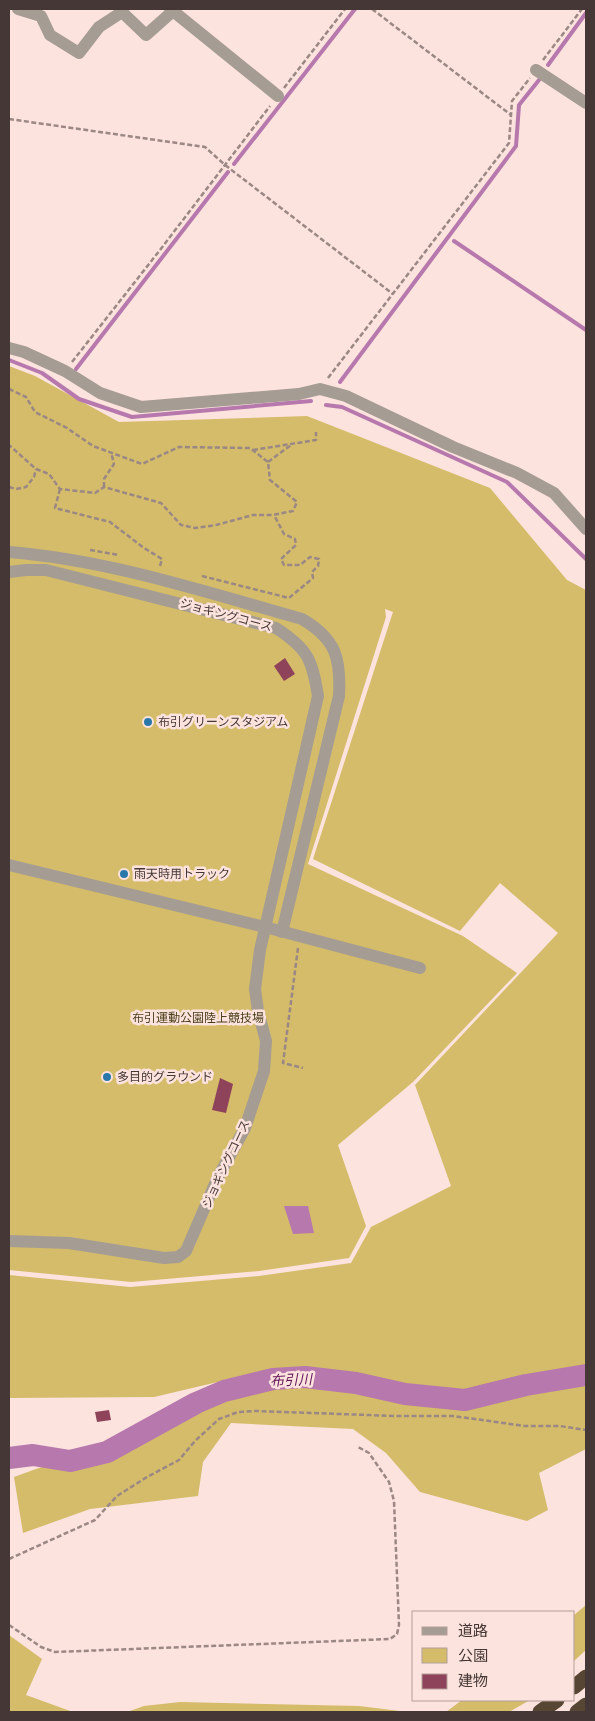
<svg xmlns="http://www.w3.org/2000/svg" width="595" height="1721" viewBox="0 0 595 1721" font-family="'Work Sans','Noto Sans JP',sans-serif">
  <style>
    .green { fill: #d4bc6a }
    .water { fill: #b778ad }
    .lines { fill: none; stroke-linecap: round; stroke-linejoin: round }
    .stream { stroke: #b778ad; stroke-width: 4 }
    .river { stroke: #b778ad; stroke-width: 22 }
    .building { fill: #8f435a }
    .path { stroke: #9b8884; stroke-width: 2.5; stroke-dasharray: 5 2.5; stroke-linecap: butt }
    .minor { stroke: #a59c93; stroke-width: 12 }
    .highway { stroke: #584635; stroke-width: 15 }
    .poi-dot { fill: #2a78aa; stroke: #fde3dd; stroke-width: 2 }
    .labels { text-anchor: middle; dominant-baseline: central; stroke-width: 5; stroke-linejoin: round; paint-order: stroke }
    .street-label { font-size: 12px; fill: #443735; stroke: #fde3dd }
    .poi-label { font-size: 12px; fill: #443735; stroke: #fde3dd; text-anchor: start }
    .park-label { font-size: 12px; fill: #483e1a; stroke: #fde3dd }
    .water-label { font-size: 14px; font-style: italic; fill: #601359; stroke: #fde3dd }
  </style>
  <rect width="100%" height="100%" fill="#fde3dd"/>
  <g class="green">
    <path d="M9,366L35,376L119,422L307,416L490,488L567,580L586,590V1449L539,1473L548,1510L527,1521L420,1492L386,1453L353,1429L231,1423L203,1462L198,1496L90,1509L23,1533L14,1477L91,1449L222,1381L154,1397L9,1398V1275L130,1287L259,1276L351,1263L371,1227L451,1186L415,1085L558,933L500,883L460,931L313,859L393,612L385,609L386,617L308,864L463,936L517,973L413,1082L338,1145L366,1226L349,1258L259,1271L131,1282L9,1270Z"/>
    <path d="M586,1605V1650L574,1661V1615Z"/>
    <path d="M9,1635L42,1659L26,1695L73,1712H9Z"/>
    <path d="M462,1700H530L509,1712H446Z"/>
    <path d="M180,1702L359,1706L408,1712H127L144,1706Z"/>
  </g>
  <path class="water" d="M284,1206H308L314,1233L293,1234Z"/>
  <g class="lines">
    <g class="stream">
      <path d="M548,65L586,13"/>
      <path d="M234,164L355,9"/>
      <path d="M454,241L586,330"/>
      <path d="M9,360L42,373L79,399L132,417L311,401"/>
      <path d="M76,369L228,172"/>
      <path d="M340,382L516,146L519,105L539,80"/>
      <path d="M326,405L342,407L507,482L586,559"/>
    </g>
    <path class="river" d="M9,1458L33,1455L70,1461L107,1452L196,1403L224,1391L273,1379L305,1377L356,1383L405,1394L465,1400L526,1385L586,1375"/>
  </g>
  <g class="building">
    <path d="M285,658L295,674L284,681L274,666Z"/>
    <path d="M220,1078L233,1084L226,1113L212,1110Z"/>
    <path d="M109,1410L111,1420L97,1422L95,1412Z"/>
  </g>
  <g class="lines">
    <g class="path">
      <path d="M372,9L511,115"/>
      <path d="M543,60L582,9"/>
      <path d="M284,88L345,9"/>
      <path d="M9,119L205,147L225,165L393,294"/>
      <path d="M72,362L160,250L270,106"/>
      <path d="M328,378L509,143L512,101L530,78"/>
      <path d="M9,389L26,397L35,412L67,428L93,446L142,464L179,447L250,448L268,462L270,480L297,502L293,511L273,515H253L216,525L195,528L181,525L161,503L104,487L95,493L60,489L49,474L36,469L9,445"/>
      <path d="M253,450L316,440V432"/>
      <path d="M268,462L291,445"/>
      <path d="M9,487L16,489L26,487L34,477L36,469"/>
      <path d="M104,487V479L114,464L111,452"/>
      <path d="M60,489L55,508L110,522L144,548L162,559L160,566"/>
      <path d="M90,550L119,555"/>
      <path d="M202,576L289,598L313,578L312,572L318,566L319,559L310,557L300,565H284L281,559L296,545L295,539L284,534L274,515"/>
      <path d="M298,948L283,1063L303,1068"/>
      <path d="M9,1559L95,1520L117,1496L147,1477L179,1460L195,1441L219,1419L238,1412L256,1411L396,1416H453L525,1426H560L586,1430"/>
      <path d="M9,1625L41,1647L55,1652L390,1639L397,1634L399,1625L394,1501L389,1482L369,1453L358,1447"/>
    </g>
    <g class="minor">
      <path d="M18,9L41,16L50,35L79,53L99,27L122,12L146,35L173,11L170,9"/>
      <path d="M173,11L278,96"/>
      <path d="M536,70L586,103"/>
      <path d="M9,348L24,352L65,371L100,393L141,407L299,394L320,389L346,396L453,447L517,473L554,493L586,529"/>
      <path d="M9,552C109,560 205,592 302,619C336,639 341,658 339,696L282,932"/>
      <path d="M9,572L26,570H46L276,628C308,649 312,659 318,696L260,950L255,989L258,1011L266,1041L264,1071L245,1128L217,1179L186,1251L178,1257L164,1258L69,1243L9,1241"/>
      <path d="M9,865L265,927L420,968"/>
    </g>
    <g class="highway">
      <path d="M574,1687L586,1677"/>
      <path d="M540,1712L557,1700"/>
      <path d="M577,1712L586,1705"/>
    </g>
  </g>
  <g class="poi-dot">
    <circle cx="148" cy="722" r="5"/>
    <circle cx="124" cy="874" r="5"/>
    <circle cx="107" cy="1077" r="5"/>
  </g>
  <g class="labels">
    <g class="street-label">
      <text transform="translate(226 615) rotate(15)">ジョギングコース</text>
      <text transform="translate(226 1164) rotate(-65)">ジョギングコース</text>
    </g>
    <g class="poi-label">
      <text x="158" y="722">布引グリーンスタジアム</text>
      <text x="134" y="874">雨天時用トラック</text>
      <text x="117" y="1077">多目的グラウンド</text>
    </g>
    <g class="park-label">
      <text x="198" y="1018">布引運動公園陸上競技場</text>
    </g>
    <g class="water-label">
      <text transform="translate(291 1380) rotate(-3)">布引川</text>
    </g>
  </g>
  <rect width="595" height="1721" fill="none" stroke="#443735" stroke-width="20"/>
  <rect x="412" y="1611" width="162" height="90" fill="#fde3dd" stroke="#b39e9a"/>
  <rect x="422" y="1627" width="25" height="8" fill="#a59c93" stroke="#b39e9a"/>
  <text x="458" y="1636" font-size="15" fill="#443735">道路</text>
  <rect x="422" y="1648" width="25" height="15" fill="#d4bc6a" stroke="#b39e9a"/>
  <text x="458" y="1661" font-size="15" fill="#443735">公園</text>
  <rect x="422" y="1674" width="25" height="15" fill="#8f435a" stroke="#b39e9a"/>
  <text x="458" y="1686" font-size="15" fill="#443735">建物</text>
</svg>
